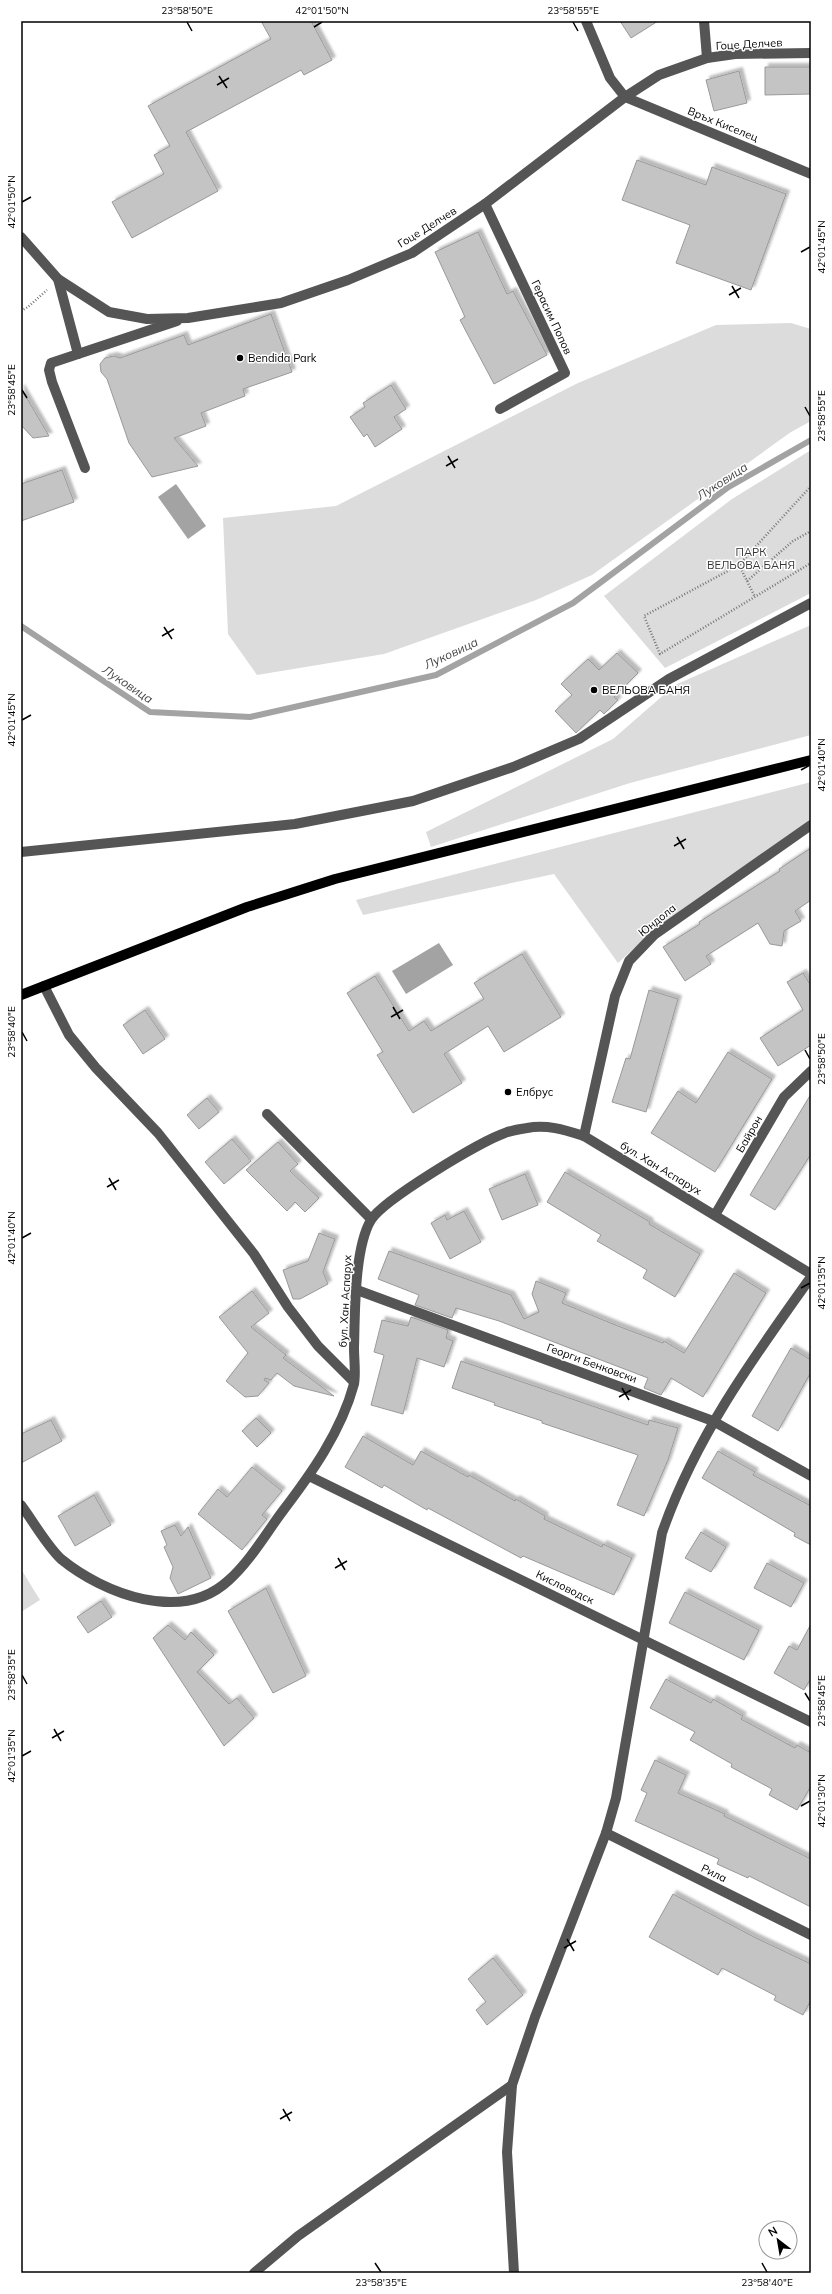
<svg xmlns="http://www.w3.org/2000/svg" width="832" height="2294" viewBox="0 0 832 2294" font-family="Mulish,sans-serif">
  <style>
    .green { fill: #dcdcdc }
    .water { fill: #a3a3a3 }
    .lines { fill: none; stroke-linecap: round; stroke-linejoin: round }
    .stream { stroke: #a3a3a3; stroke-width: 6 }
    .building { fill: #c4c4c4; stroke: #999; filter: url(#shadow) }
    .path { stroke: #777; stroke-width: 2.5; stroke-dasharray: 1 2; stroke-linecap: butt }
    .minor { stroke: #555; stroke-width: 10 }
    .major { stroke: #000; stroke-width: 10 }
    .ticks { fill: none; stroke: #000; stroke-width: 1.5 }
    .poi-dot { fill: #000; stroke: #fff; stroke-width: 1.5 }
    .labels { text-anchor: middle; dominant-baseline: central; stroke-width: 3; stroke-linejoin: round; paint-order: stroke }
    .street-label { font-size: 11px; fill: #000; stroke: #fff }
    .poi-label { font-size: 11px; fill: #000; stroke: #fff; text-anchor: start }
    .park-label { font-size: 11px; fill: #333; stroke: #fff }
    .water-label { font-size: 12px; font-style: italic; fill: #444; stroke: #fff }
    .neatline { fill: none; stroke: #000; stroke-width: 1.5 }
    .ticks-label { font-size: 10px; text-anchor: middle; fill: #000 }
  </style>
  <defs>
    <filter id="shadow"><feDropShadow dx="3.5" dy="-3.5" stdDeviation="1" flood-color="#0004"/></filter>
  </defs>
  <rect width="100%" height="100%" fill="#fff"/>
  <g class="green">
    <path d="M791,323L811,329V421L791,432L592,575L536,600L384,654L257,675L228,634L223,518L336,506L578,383L716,325Z"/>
    <path d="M811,450V593L665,668L604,596L732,499Z"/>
    <path d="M811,625V735L630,783L431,847L426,832L613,739L675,685Z"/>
    <path d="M811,782V822C744,866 677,908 618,963L554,874L363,915L356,900Z"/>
    <path d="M21,1569L40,1600L21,1612Z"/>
  </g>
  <g class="water">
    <path d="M176,484L206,526L188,539L158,497Z"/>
    <path d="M439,943L453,965L406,994L392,971Z"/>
  </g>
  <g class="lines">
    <path class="stream" d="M21,626L150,712L250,717L436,675L573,603L727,488L811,440"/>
  </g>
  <g class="building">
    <path d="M261,21H311L332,60L304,75L301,70L186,132L218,191L132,238L112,202L164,174L154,155L170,146L148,106L271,39Z"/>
    <path d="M620,21H658L631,38Z"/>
    <path d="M765,67H811V94L765,95Z"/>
    <path d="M739,71L747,103L714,111L706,80Z"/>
    <path d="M637,160L706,185L712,167L786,194L751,290L676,263L690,225L622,200Z"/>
    <path d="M478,232L507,294L513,291L547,355L494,384L460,320L465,317L435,252Z"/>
    <path d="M271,314L292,372L243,389L245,396L201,413L206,426L174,438L198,466L152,477L129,443L107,379L101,372L100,364L105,358L114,356L120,358L184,335L188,345Z"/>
    <path d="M391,385L406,409L394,417L402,429L375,447L367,434L364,437L350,417L365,407L363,403Z"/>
    <path d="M21,388L49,436L33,438L21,425Z"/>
    <path d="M62,470L74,502L21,521V484Z"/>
    <path d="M617,653L638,673L614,697L618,700L604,714L600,710L576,733L555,711L572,695L561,684L588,659L599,670Z"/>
    <path d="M811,848V900L795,911L801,921L784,931L782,946L770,944L758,923L706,956L711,964L685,981L663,947L700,924L699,922L780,871L779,869Z"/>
    <path d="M522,954L561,1017L504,1052L488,1026L444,1054L462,1083L413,1113L377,1055L383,1052L347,993L375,976L409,1031L424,1021L431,1031L484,999L474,983Z"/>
    <path d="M803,973L811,986V1045L778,1066L760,1038L803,1010L787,982Z"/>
    <path d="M649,990L678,999L646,1112L612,1102L626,1058L630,1059Z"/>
    <path d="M145,1010L165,1039L143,1054L123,1025Z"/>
    <path d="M728,1052L772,1079L715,1172L651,1133L678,1091L696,1103Z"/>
    <path d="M811,1094V1154L775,1210L750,1195Z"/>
    <path d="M207,1098L219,1112L199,1129L187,1115Z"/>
    <path d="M232,1139L251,1161L224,1184L205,1162Z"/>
    <path d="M278,1142L298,1164L290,1171L319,1198L305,1212L295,1202L287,1211L246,1170Z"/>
    <path d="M565,1172L650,1222L649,1224L700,1254L675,1297L643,1278L647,1270L597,1241L601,1235L547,1202Z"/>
    <path d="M525,1174L538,1205L502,1220L489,1189Z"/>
    <path d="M464,1211L481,1242L450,1259L431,1223L445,1215L447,1220Z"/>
    <path d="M319,1233L335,1239L323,1272L328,1284L300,1299H293L283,1270L308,1261Z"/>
    <path d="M389,1251L511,1295L524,1319L539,1312L532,1294L536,1281L566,1293L562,1303L618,1326L663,1343L664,1341L684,1353L734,1273L766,1293L703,1397L671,1378L661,1395L644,1388L648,1378L499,1321L456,1308L452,1318L415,1305L419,1295L378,1279Z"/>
    <path d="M252,1291L269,1313L251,1327L286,1355L283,1358L334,1396L294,1386L277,1373L271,1380L265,1378L264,1380L269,1383L258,1396L245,1397L226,1381L248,1353L219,1317Z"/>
    <path d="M411,1317L448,1330L446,1338L453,1341L444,1367L417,1358L403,1414L371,1405L384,1355L374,1352L382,1320L408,1326Z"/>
    <path d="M791,1348L811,1360V1372L778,1431L752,1416Z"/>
    <path d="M461,1361L648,1425L649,1420L678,1428L668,1460L644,1516L617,1505L638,1455L542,1423V1421L494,1405L495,1403L452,1388Z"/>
    <path d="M256,1418L271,1433L257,1447L242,1431Z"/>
    <path d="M51,1420L62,1441L21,1463V1434Z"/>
    <path d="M363,1436L413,1465L421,1451L468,1477L469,1475L515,1501L516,1499L545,1516L544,1519L602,1547L603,1544L632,1558L614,1595L523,1556L521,1558L428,1508L427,1510L384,1485L382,1488L345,1467Z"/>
    <path d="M718,1451L755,1472L753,1475L811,1506V1545L794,1536L795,1533L702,1478Z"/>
    <path d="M252,1467L282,1491L262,1515L267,1519L242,1550L198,1514L218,1489L227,1497Z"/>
    <path d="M94,1495L111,1525L75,1546L58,1516Z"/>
    <path d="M175,1525L181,1536L188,1527L211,1578L178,1594L170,1578L173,1567L164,1547L167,1545L161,1531Z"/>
    <path d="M701,1532L726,1547L711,1572L685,1558Z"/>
    <path d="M767,1563L804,1583L791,1607L754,1588Z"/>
    <path d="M266,1588L306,1676L273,1693L228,1611Z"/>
    <path d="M685,1592L759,1630L744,1660L669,1623Z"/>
    <path d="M101,1601L112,1617L88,1633L77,1617Z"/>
    <path d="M811,1624V1678L804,1690L774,1673L789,1646L797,1650Z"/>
    <path d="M168,1625L185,1640L191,1632L214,1655L197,1672L229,1704L237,1698L254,1718L224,1746L153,1638Z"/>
    <path d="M666,1679L711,1703L713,1699L743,1716L741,1719L795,1748L797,1745L811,1753V1786L797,1810L769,1795L772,1789L731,1767L732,1764L690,1740L695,1732L650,1708Z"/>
    <path d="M655,1760L686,1775L678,1793L725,1814L724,1816L811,1859V1907L749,1876L748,1878L717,1864L719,1859L635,1821L647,1793L641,1790Z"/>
    <path d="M673,1894L754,1937L811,1964V2000L803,2015L774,2000L776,1996L722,1968L718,1975L649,1937Z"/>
    <path d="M493,1958L523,1995L487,2025L476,2010L486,2002L468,1979Z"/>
  </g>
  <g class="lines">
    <g class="path">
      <path d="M21,311L28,307L47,290"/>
      <path d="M811,486L739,565L644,616L660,654L811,563"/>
      <path d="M739,565L755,597"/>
      <path d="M747,581L793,541L811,531"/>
    </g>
    <g class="minor">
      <path d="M586,21L610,78L625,97L811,174"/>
      <path d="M704,21L707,58"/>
      <path d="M485,204L565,373L500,409"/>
      <path d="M21,237L58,279L109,312L147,319L188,318L281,303L348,280L412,253L485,204L625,97L659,75L707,58L735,54L811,53"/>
      <path d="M58,279L78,354"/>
      <path d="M85,468L52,382L49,370L51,363L177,321"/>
      <path d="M21,852L295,824L413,801L513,767L579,739L669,679L811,603"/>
      <path d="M44,986L69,1035L96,1068L158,1133L254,1254L288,1307L318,1346L354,1382"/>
      <path d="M267,1114L371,1219"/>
      <path d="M584,1136L615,996L629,961L654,935L811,825"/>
      <path d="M715,1215L784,1097L811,1071"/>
      <path d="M357,1290L713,1421L811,1476"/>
      <path d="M309,1476L811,1722"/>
      <path d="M21,1505C33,1521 47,1546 61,1559C104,1594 182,1624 229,1580C250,1561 265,1535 282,1512C311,1474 341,1432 354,1384C356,1373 354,1360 354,1348C355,1315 354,1248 371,1220C383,1200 481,1141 505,1133C512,1130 520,1129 527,1128C547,1124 565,1130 584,1136L811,1274"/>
      <path d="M606,1833L811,1935"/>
      <path d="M254,2273L298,2236L512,2085"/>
      <path d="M514,2273L507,2152L512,2085L535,2017L606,1833L616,1798L662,1533C695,1438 753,1358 811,1277"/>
    </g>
    <path class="major" d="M21,995L247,907L335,879L811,760"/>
  </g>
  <path class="ticks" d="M187,22L192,31M573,22L578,31M314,27L322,22M219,76L227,88M217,85L229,78M22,202L31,197M801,252L810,247M732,286L739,298M729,295L741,288M22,390L27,398M805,407L810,416M448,456L455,468M446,466L458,459M164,627L172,639M162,636L174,629M22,720L31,715M801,770L810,765M677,837L684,849M674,846L686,839M393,1007L400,1019M391,1017L403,1010M22,1032L27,1041M805,1050L810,1059M109,1178L116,1190M107,1187L119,1180M22,1238L31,1233M801,1288L810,1283M622,1388L629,1400M619,1397L631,1390M338,1558L345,1570M335,1568L347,1561M22,1675L27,1684M805,1693L810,1701M54,1729L61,1741M52,1738L64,1731M22,1756L31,1751M801,1806L810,1801M567,1939L574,1951M564,1948L576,1941M283,2109L290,2121M280,2119L292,2112M375,2263L381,2272M762,2263L767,2272"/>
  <g class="poi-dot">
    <circle cx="240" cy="358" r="4"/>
    <circle cx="594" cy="690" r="4"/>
    <circle cx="508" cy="1092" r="4"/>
  </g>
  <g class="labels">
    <g class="street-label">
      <text transform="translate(749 44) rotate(-3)">Гоце Делчев</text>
      <text transform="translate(723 124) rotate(22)">Връх Киселец</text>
      <text transform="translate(427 227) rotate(-32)">Гоце Делчев</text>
      <text transform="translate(552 317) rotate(65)">Герасим Попов</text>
      <text transform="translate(657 920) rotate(-39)">Юндола</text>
      <text transform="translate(749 1134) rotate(-60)">Байрон</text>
      <text transform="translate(661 1168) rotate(31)">бул. Хан Аспарух</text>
      <text transform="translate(345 1301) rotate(-87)">бул. Хан Аспарух</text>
      <text transform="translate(592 1363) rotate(20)">Георги Бенковски</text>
      <text transform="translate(565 1587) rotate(26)">Кисловодск</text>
      <text transform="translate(714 1873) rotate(26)">Рила</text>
    </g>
    <g class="poi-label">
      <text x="248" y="358">Bendida Park</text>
      <text x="602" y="690">ВЕЛЬОВА БАНЯ</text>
      <text x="516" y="1092">Елбрус</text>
    </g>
    <g class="park-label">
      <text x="751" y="552">ПАРК<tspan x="751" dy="13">ВЕЛЬОВА БАНЯ</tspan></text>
    </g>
    <g class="water-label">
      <text transform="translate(722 481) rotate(-33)">Луковица</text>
      <text transform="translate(451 653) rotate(-25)">Луковица</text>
      <text transform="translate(128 684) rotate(34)">Луковица</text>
    </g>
  </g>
  <rect width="832" height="2294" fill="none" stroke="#ffffff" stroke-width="44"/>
  <g transform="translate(778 2240) rotate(329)"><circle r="19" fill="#ffffff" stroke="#999999"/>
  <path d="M0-3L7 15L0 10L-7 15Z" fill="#000000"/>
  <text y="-6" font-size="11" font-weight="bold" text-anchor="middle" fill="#000000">N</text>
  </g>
  <rect x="22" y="22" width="788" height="2250" class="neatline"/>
  <g class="ticks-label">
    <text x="187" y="14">23°58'50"E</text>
    <text x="322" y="14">42°01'50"N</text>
    <text x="573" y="14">23°58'55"E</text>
    <text transform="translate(11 202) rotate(-90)" y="4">42°01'50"N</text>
    <text transform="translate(821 247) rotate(-90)" y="4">42°01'45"N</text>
    <text transform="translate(11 390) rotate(-90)" y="4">23°58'45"E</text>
    <text transform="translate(821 416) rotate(-90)" y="4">23°58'55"E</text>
    <text transform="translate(11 720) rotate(-90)" y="4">42°01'45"N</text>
    <text transform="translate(821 765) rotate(-90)" y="4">42°01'40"N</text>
    <text transform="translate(11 1032) rotate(-90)" y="4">23°58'40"E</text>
    <text transform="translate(821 1059) rotate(-90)" y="4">23°58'50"E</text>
    <text transform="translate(11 1238) rotate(-90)" y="4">42°01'40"N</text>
    <text transform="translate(821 1283) rotate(-90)" y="4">42°01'35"N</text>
    <text transform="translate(11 1675) rotate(-90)" y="4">23°58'35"E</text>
    <text transform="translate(821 1701) rotate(-90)" y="4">23°58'45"E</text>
    <text transform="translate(11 1756) rotate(-90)" y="4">42°01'35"N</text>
    <text transform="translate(821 1801) rotate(-90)" y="4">42°01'30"N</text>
    <text x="381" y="2286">23°58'35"E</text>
    <text x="767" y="2286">23°58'40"E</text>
  </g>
</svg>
